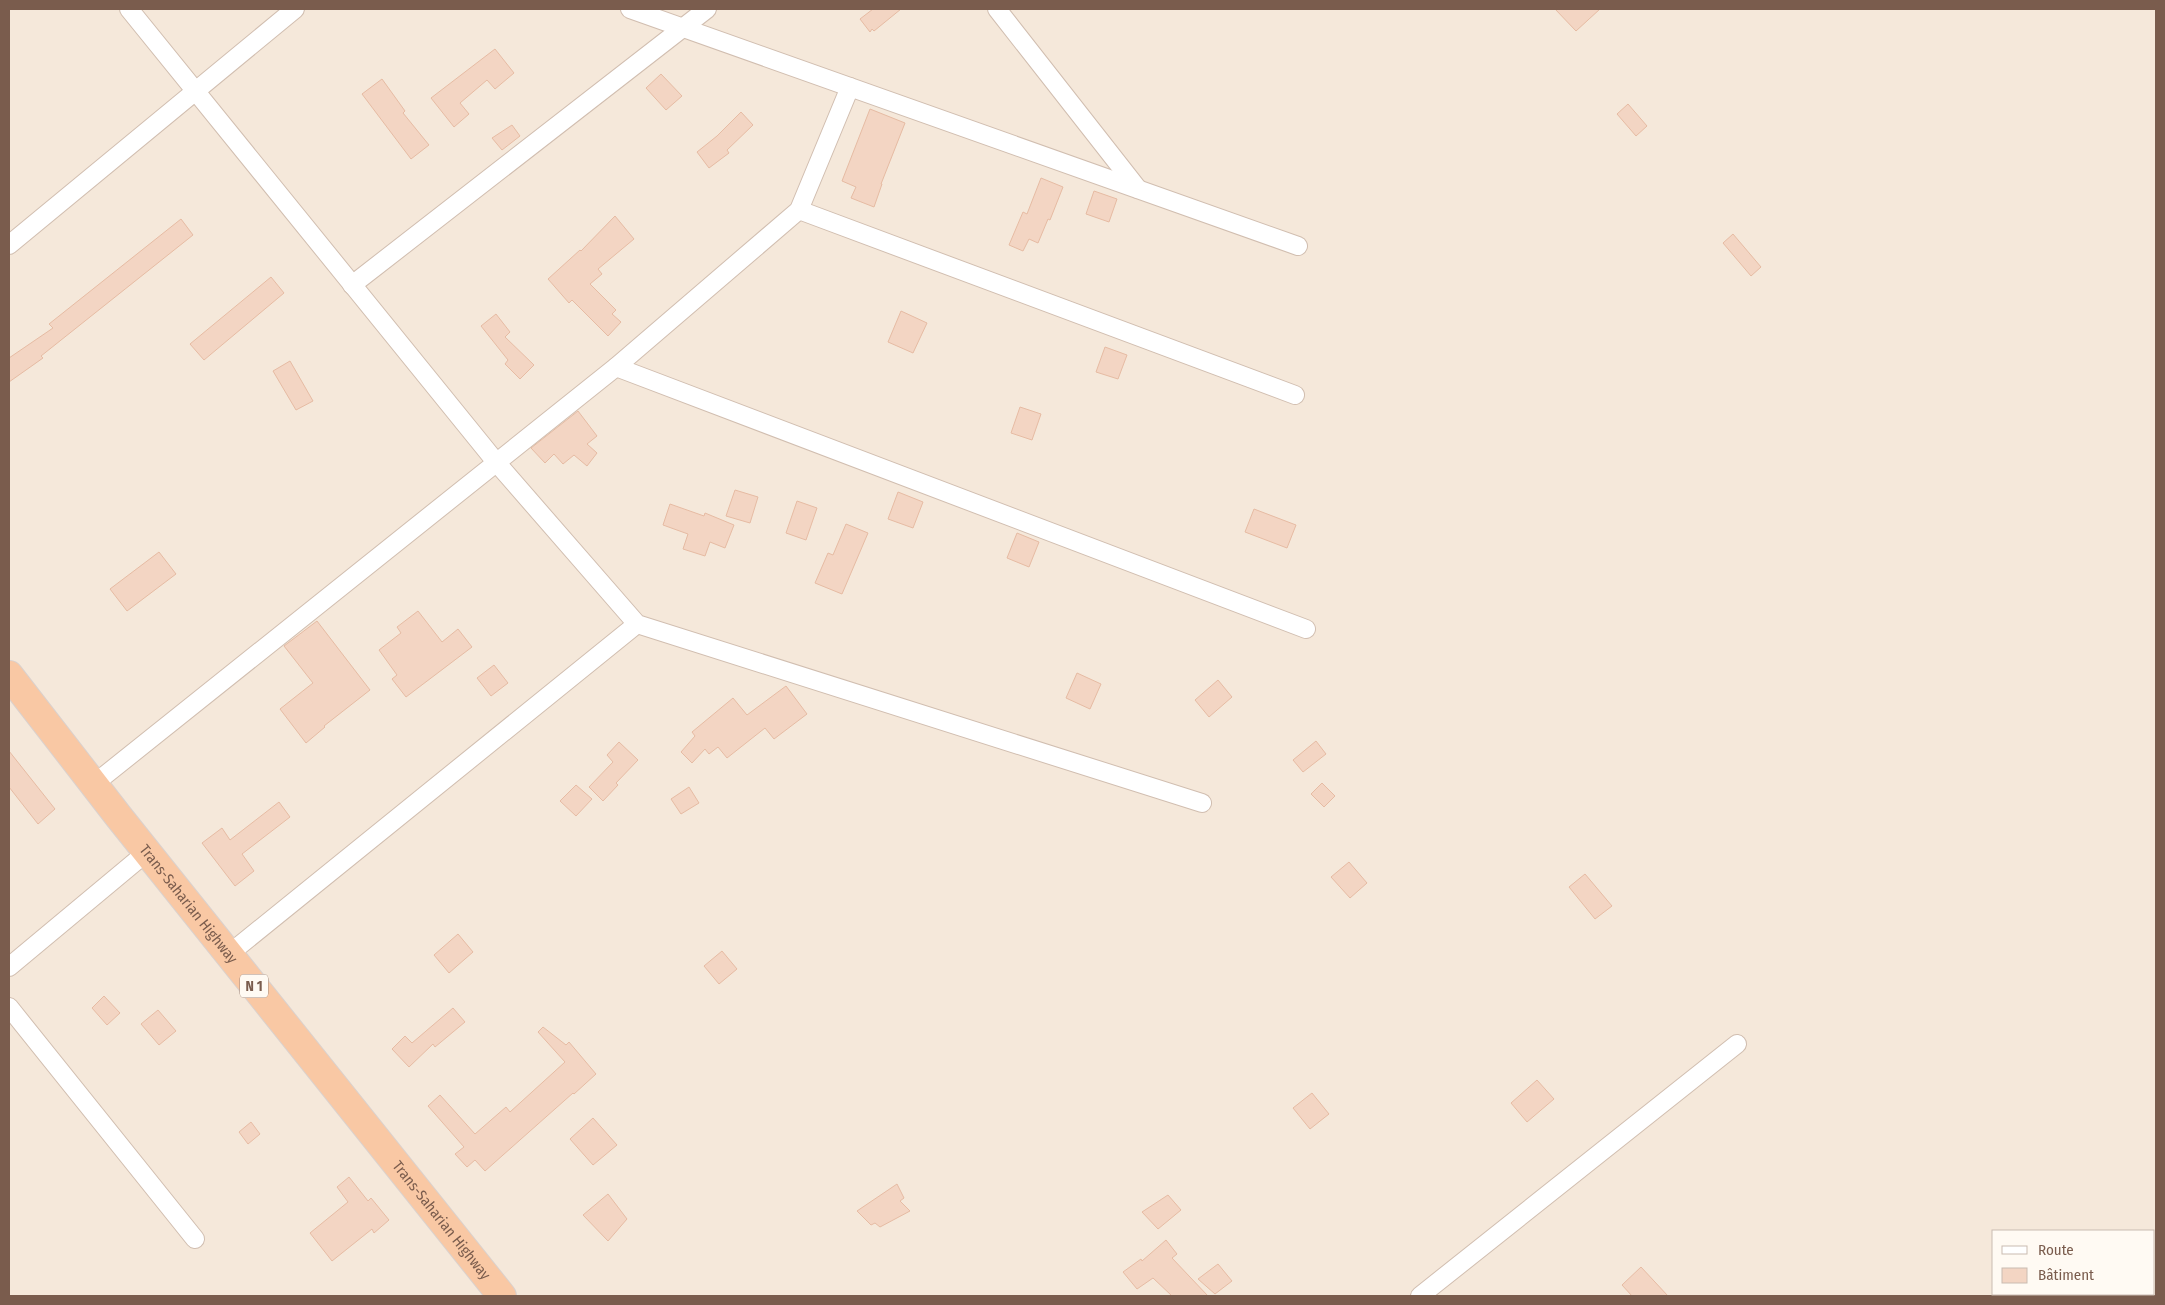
<svg xmlns="http://www.w3.org/2000/svg" width="2165" height="1305" viewBox="0 0 2165 1305" font-family="'Fira Sans Condensed',sans-serif">
  <style>
    .residential { fill: #f5e8da; fill-rule: evenodd }
    .building { fill: #f3d5c3; stroke: #e6bba3 }
    .lines { fill: none; stroke-linecap: round; stroke-linejoin: round }
    .minor-casing { stroke: #d1beb0; stroke-width: 20 }
    .trunk-casing { stroke: #dad1cd; stroke-width: 30 }
    .minor { stroke: #fff; stroke-width: 18 }
    .trunk { stroke: #f9c8a4; stroke-width: 28 }
    .labels { text-anchor: middle; dominant-baseline: central; stroke-width: 4; stroke-linejoin: round; paint-order: stroke }
    .shield { fill: #fffaf3; stroke: #a28b7f; stroke-width: 1 }
    .shield-label { font-size: 14px; font-weight: bold; fill: #7a5c4d }
    .street-label { font-size: 15px; fill: #7a5c4d; stroke: #fffaf3 }
  </style>
  <rect width="100%" height="100%" fill="#fdf6ec"/>
  <path class="residential" d="M9,9H2156V1296H9ZM1994,1231H2154V1294H1994Z"/>
  <g class="building">
    <path d="M873,9H901L874,31L872,29L870,32L860,19Z"/>
    <path d="M1555,9H1600L1576,31Z"/>
    <path d="M495,49L514,73L495,89L487,80L460,103L469,114L454,127L431,98Z"/>
    <path d="M661,74L682,96L666,110L646,88Z"/>
    <path d="M382,79L405,111L403,113L429,145L411,159L362,94Z"/>
    <path d="M1628,104L1647,126L1636,136L1617,114Z"/>
    <path d="M870,109L905,123L881,184H882L874,207L851,198L856,187L842,181Z"/>
    <path d="M741,112L753,125L727,150L729,153L709,168L697,152L717,136Z"/>
    <path d="M512,125L520,136L502,150L492,138Z"/>
    <path d="M1041,178L1063,187L1050,220L1048,219L1038,243L1029,239L1023,251L1009,245L1023,212L1027,214Z"/>
    <path d="M1094,191L1117,199L1109,222L1086,214Z"/>
    <path d="M615,216L634,239L598,269L602,274L590,284L616,310L612,314L621,322L608,336L572,300L569,303L548,279L580,250L581,251Z"/>
    <path d="M181,219L193,235L41,356L43,358L9,382V358L53,328L49,324Z"/>
    <path d="M1733,234L1761,267L1751,276L1723,243Z"/>
    <path d="M271,277L284,293L204,360L190,344Z"/>
    <path d="M901,311L927,323L913,353L888,342Z"/>
    <path d="M496,314L510,332L505,337L534,365L520,379L505,364L508,360L481,326Z"/>
    <path d="M1105,347L1127,355L1118,379L1096,372Z"/>
    <path d="M290,361L313,401L296,410L273,371Z"/>
    <path d="M1020,407L1041,414L1032,440L1011,433Z"/>
    <path d="M578,411L597,436L587,444L597,453L587,466L574,455L563,464L554,454L545,463L531,448Z"/>
    <path d="M735,490L758,497L750,523L726,516Z"/>
    <path d="M898,492L923,502L913,528L888,519Z"/>
    <path d="M797,501L817,508L806,540L786,533Z"/>
    <path d="M670,504L704,516L705,513L734,525L725,548L710,542L705,556L683,549L688,534L663,525Z"/>
    <path d="M1254,509L1296,525L1287,548L1245,532Z"/>
    <path d="M846,524L868,533L842,594L815,583L828,553L833,555Z"/>
    <path d="M1017,533L1039,542L1029,567L1007,558Z"/>
    <path d="M159,552L176,574L127,611L110,589Z"/>
    <path d="M418,611L442,642L458,629L472,647L406,697L392,679L397,675L379,650L401,633L397,627Z"/>
    <path d="M317,621L370,690L324,726L325,727L306,743L280,709L313,683L284,646Z"/>
    <path d="M494,665L508,683L491,696L477,678Z"/>
    <path d="M1077,673L1101,684L1090,709L1066,698Z"/>
    <path d="M1218,680L1232,697L1209,717L1195,700Z"/>
    <path d="M786,686L807,714L774,739L765,728L727,758L718,747L709,754L705,749L692,763L681,752L695,736L692,732L733,698L747,715Z"/>
    <path d="M1316,741L1326,754L1303,772L1293,760Z"/>
    <path d="M619,742L638,760L616,783L618,785L603,801L589,787L613,762L607,755Z"/>
    <path d="M9,751L55,809L38,824L9,787Z"/>
    <path d="M1322,783L1335,796L1324,807L1311,794Z"/>
    <path d="M576,785L592,799L576,816L560,801Z"/>
    <path d="M689,787L699,803L681,814L671,799Z"/>
    <path d="M279,802L290,817L242,854L254,871L235,886L202,843L222,828L230,840Z"/>
    <path d="M1349,862L1367,883L1350,898L1331,877Z"/>
    <path d="M1585,874L1612,906L1595,919L1569,887Z"/>
    <path d="M458,934L473,952L449,973L434,955Z"/>
    <path d="M722,951L737,969L719,984L704,966Z"/>
    <path d="M104,996L120,1013L107,1025L92,1008Z"/>
    <path d="M453,1008L465,1022L435,1047L433,1044L409,1067L392,1049L405,1036L412,1043Z"/>
    <path d="M158,1010L176,1031L159,1045L141,1024Z"/>
    <path d="M543,1027L566,1045L569,1042L596,1074L574,1094L573,1093L485,1171L475,1160L467,1167L455,1154L464,1147L428,1106L440,1095L475,1134L506,1107L510,1112L565,1062L538,1032Z"/>
    <path d="M1537,1080L1554,1099L1527,1122L1511,1103Z"/>
    <path d="M1312,1093L1329,1114L1310,1129L1293,1108Z"/>
    <path d="M593,1118L617,1145L593,1165L570,1139Z"/>
    <path d="M251,1122L260,1134L248,1144L239,1132Z"/>
    <path d="M349,1177L368,1201L371,1198L389,1220L374,1233L372,1229L332,1261L310,1233L348,1202L337,1187Z"/>
    <path d="M897,1184L904,1198L900,1201L910,1211L880,1227L875,1223L871,1225L857,1211Z"/>
    <path d="M608,1194L627,1219L608,1241L583,1215Z"/>
    <path d="M1168,1195L1181,1210L1158,1229L1142,1212Z"/>
    <path d="M1166,1240L1177,1254L1172,1258L1208,1296H1172L1153,1278L1137,1289L1123,1272L1141,1259L1142,1261Z"/>
    <path d="M1218,1264L1232,1281L1215,1294L1198,1279Z"/>
    <path d="M1641,1267L1668,1296H1632L1622,1285Z"/>
  </g>
  <g class="lines">
    <defs>
      <g id="minor">
        <path d="M129,9L496,462L637,624L1202,803"/>
        <path d="M630,9L1298,246"/>
        <path d="M997,9L1138,189"/>
        <path d="M799,210L1295,395"/>
        <path d="M9,245L295,9"/>
        <path d="M352,285L707,9"/>
        <path d="M616,367L799,210L850,87"/>
        <path d="M94,784L616,367L1306,629"/>
        <path d="M229,954L637,624"/>
        <path d="M9,967L147,852"/>
        <path d="M9,1007L195,1239"/>
        <path d="M1420,1296L1737,1044"/>
      </g>
      <g id="trunk">
        <path id="s1" d="M9,675L119,817L502,1296"/>
      </g>
    </defs>
    <use href="#minor" class="minor-casing"/>
    <use href="#trunk" class="trunk-casing"/>
    <use href="#minor" class="minor"/>
    <use href="#trunk" class="trunk"/>
  </g>
  <g class="labels">
    <rect class="shield" x="240" y="974.5" width="28" height="23" rx="4"/>
    <g class="shield-label">
      <text x="254" y="986">N 1</text>
    </g>
    <g class="street-label">
      <text stroke="none"><textPath href="#s1" startOffset="291">Trans-Saharian Highway</textPath></text>
      <text stroke="none"><textPath href="#s1" startOffset="696">Trans-Saharian Highway</textPath></text>
    </g>
  </g>
  <rect width="2165" height="1305" fill="none" stroke="#7a5c4d" stroke-width="20"/>
  <rect x="1992" y="1230" width="162" height="65" fill="#fffaf3" stroke="#cabbb1"/>
  <rect x="2002" y="1246" width="25" height="8" fill="#ffffff" stroke="#cabbb1"/>
  <text x="2038" y="1255" font-size="15" fill="#7a5c4d">Route</text>
  <rect x="2002" y="1268" width="25" height="15" fill="#f3d5c3" stroke="#cabbb1"/>
  <text x="2038" y="1280" font-size="15" fill="#7a5c4d">Bâtiment</text>
</svg>
